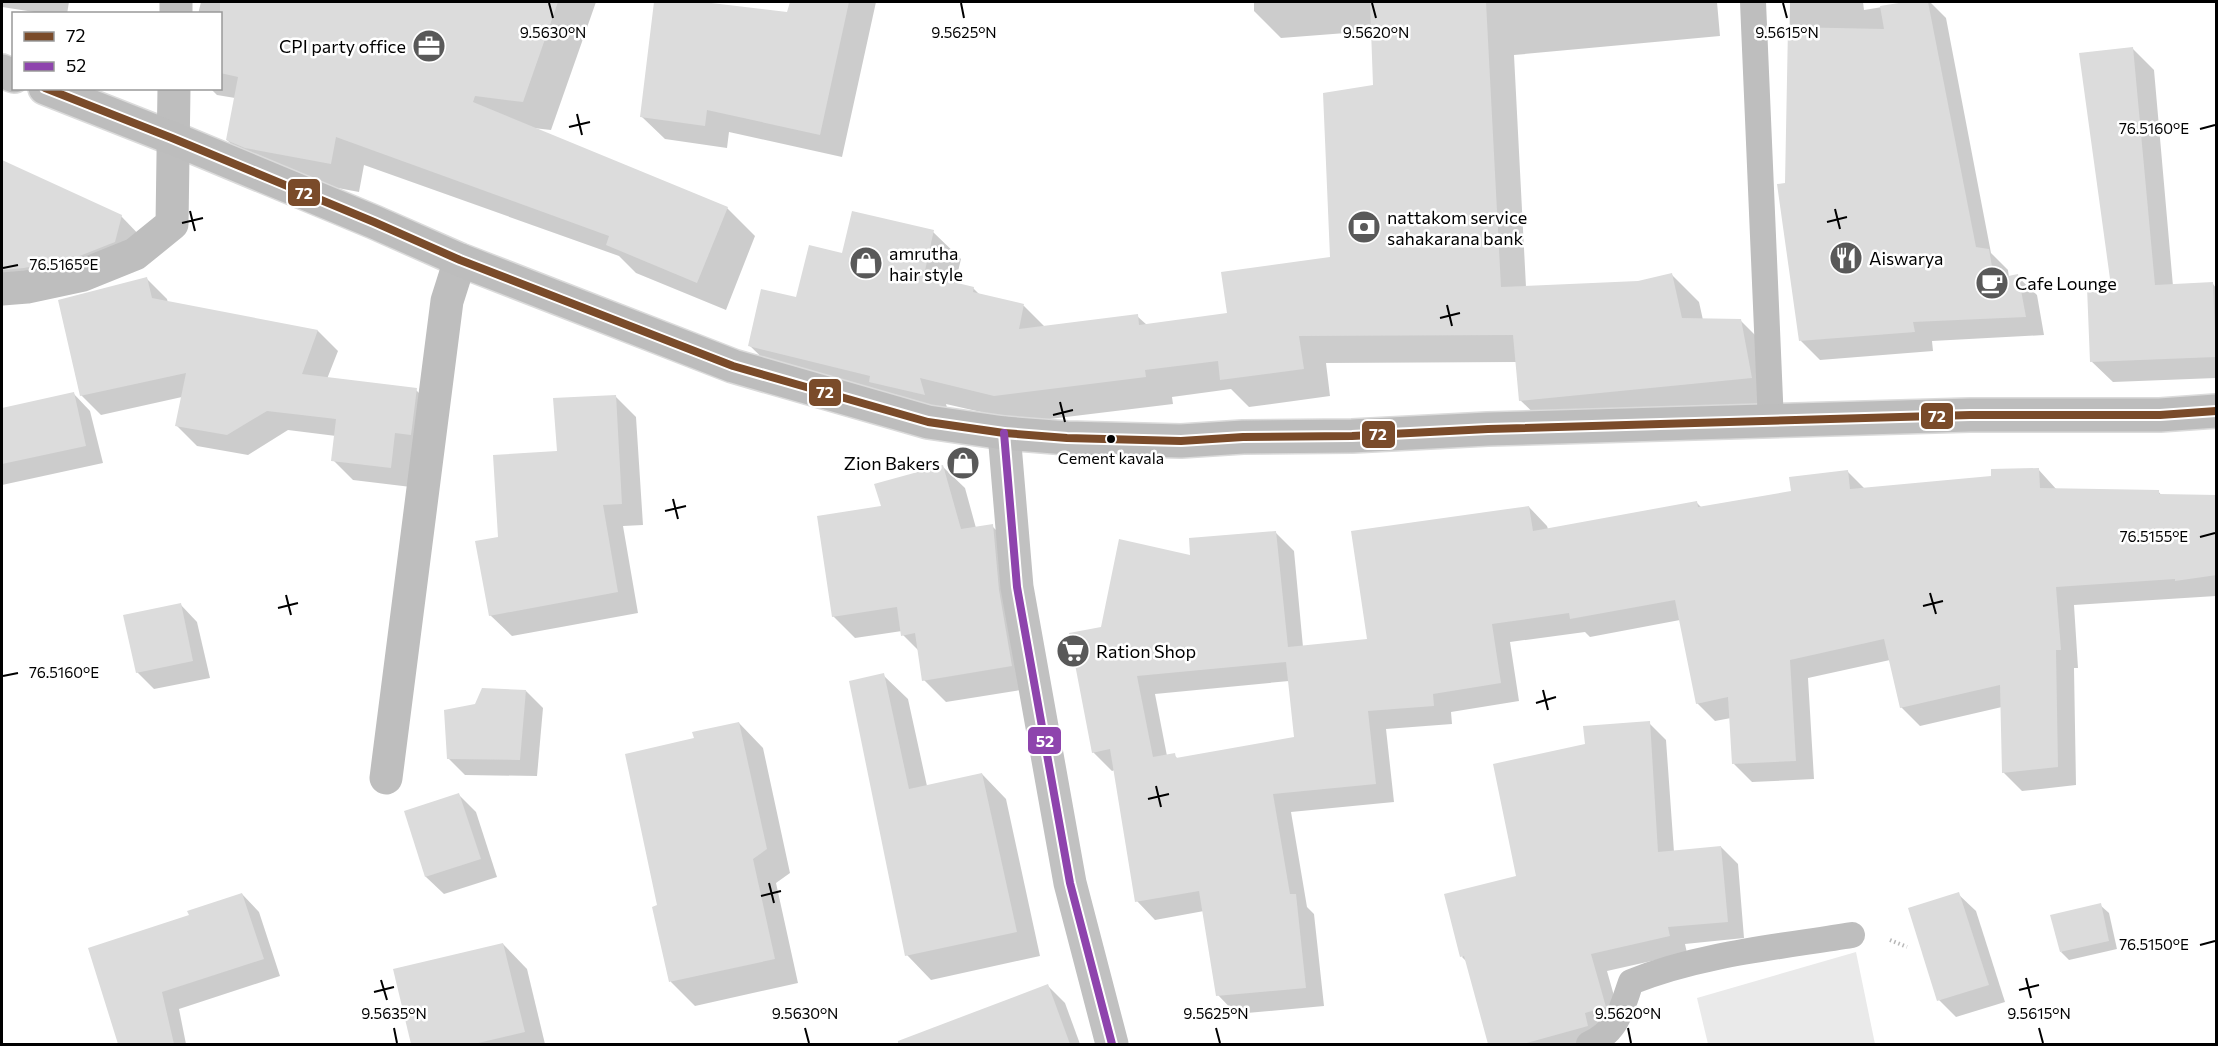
<svg xmlns="http://www.w3.org/2000/svg" width="2218" height="1046" viewBox="0 0 2218 1046" font-family="Commissioner,sans-serif">
  <style>
    .green { fill: #eaeaea }
    .shadow { fill: #0003; fill-rule: evenodd }
    .building { fill: #dcdcdc; fill-rule: evenodd }
    .lines { fill: none; stroke-linecap: round; stroke-linejoin: round }
    .trunk-casing { stroke: #dbdbdb; stroke-width: 36 }
    .path { stroke: #b8b8b8; stroke-width: 4; stroke-dasharray: 1.5 3; stroke-linecap: butt }
    .service { stroke: #bebebe; stroke-width: 26 }
    .minor { stroke: #bebebe; stroke-width: 33 }
    .secondary { stroke: #c1c1c1; stroke-width: 33 }
    .trunk { stroke: #bdbdbd; stroke-width: 33 }
    .bus-1-casing { stroke: #fff; stroke-width: 12 }
    .bus-2-casing { stroke: #fff; stroke-width: 12 }
    .bus-1 { stroke: #7a4b2a; stroke-width: 8 }
    .bus-2 { stroke: #8e44ad; stroke-width: 8 }
    .ticks { fill: none; stroke: #000; stroke-width: 2 }
    .bus-dot { fill: #000; stroke: #fff; stroke-width: 2 }
    .labels { text-anchor: middle; dominant-baseline: central; stroke-width: 5; stroke-linejoin: round; paint-order: stroke }
    .bus-label { font-size: 16px; fill: #000; stroke: #fff }
    .poi-label { font-size: 18px; fill: #000; stroke: #fff; text-anchor: start }
    .ticks-label { font-size: 15px; text-anchor: middle; fill: #000; stroke: #fff; stroke-width: 5; stroke-linejoin: round; paint-order: stroke }
    .line-badge { stroke: #fff; stroke-width: 2 }
    .badge-label { font-size: 16px; text-anchor: middle; font-weight: bold; fill: #fff }
  </style>
  <rect width="100%" height="100%" fill="#fff"/>
  <path class="green" d="M1856,952L1875,1044H1708L1697,998Z"/>
  <g class="shadow">
    <path d="M2,2H69L67,14H47L2,7Z"/>
    <path d="M201,2H596L551,130L533,128L727,208L755,236L726,310L636,273L619,256L364,165L359,192L274,176L256,168L227,140L235,98L217,95L210,88H220V14H198Z"/>
    <path d="M656,2H691L789,14L791,2H876L842,157L729,132L727,148L665,139L642,117Z"/>
    <path d="M1254,2H1717L1720,36L1514,55L1526,287L1639,282L1672,275L1699,302L1703,320L1741,321L1768,348L1778,405L1548,427L1520,400L1517,362L1326,363L1330,396L1249,407L1231,389L1172,397L1173,404L1025,422L946,404L951,422L778,373L750,346L843,255L933,232L961,259L955,284L973,288L981,296L1024,306L1045,327L1137,316L1147,325L1229,315L1332,259L1374,86L1372,31L1281,38L1254,11Z"/>
    <path d="M1790,2H1863L1864,10L1913,2H1930L1946,18L1991,253L2008,270L2009,278L2017,276L2037,295L2044,335L1932,341L1933,351L1820,360L1801,341L1787,184Z"/>
    <path d="M2133,49L2154,70L2173,286L2213,284L2216,288V378L2113,382L2091,361L2112,288Z"/>
    <path d="M2,161L121,216L145,241L2,294Z"/>
    <path d="M147,279L167,299L168,303L318,331L338,351L327,379L416,390L436,410L411,487L353,480L333,460L336,436L288,430L248,455L197,446L177,426L182,397L101,415L81,395Z"/>
    <path d="M73,393L90,411L103,463L2,485V410Z"/>
    <path d="M615,396L636,417L643,525L623,526L638,613L512,636L490,615L499,539L559,452Z"/>
    <path d="M943,467L965,488L976,528L992,526L1014,548L1033,688L946,702L924,680L920,652L903,635L902,631L855,638L833,616L883,508Z"/>
    <path d="M2038,469L2057,490L2158,491L2162,496L2216,497V596L2074,605L2078,668H2074L2076,785L2022,791L2003,772L2002,707L1920,726L1901,707L1890,660L1808,678L1814,779L1752,782L1733,763L1731,718L1715,721L1697,703L1680,620L1590,637L1585,632L1510,642L1519,701L1451,712L1452,724L1386,729L1394,802L1291,812L1307,907L1314,914L1324,1006L1236,1014L1218,995L1204,911L1155,920L1137,901L1115,770L1112,771L1093,752L1102,629L1192,557L1275,532L1294,551L1303,647L1369,641L1529,507L1547,526L1548,529L1696,502L1702,508L1792,493L1847,471L1865,489L1993,477ZM1289,681L1296,739L1178,759L1174,755L1167,756L1155,694Z"/>
    <path d="M180,604L197,622L210,678L154,689L137,672Z"/>
    <path d="M883,675L908,699L927,786L982,774L1006,799L1040,956L931,980L907,955Z"/>
    <path d="M526,691L543,708L537,776L465,775L448,758L476,705Z"/>
    <path d="M739,723L763,748L790,873L776,883L798,983L695,1006L671,982L659,906Z"/>
    <path d="M1649,723L1666,740L1674,852L1721,847L1738,864L1744,938L1685,944L1687,953L1607,971L1622,1024L1599,1044H1490L1467,962L1462,957L1518,877L1586,746Z"/>
    <path d="M459,795L476,812L497,877L444,894L426,877L406,812Z"/>
    <path d="M242,894L259,912L280,976L179,1009L186,1044H120L90,949L191,916Z"/>
    <path d="M1958,894L1976,911L2005,1002L1956,1017L1939,1000Z"/>
    <path d="M2100,905L2109,913L2117,949L2069,960L2061,952Z"/>
    <path d="M503,944L527,969L545,1044H413L395,971Z"/>
    <path d="M1048,986L1065,1003L1080,1044H916L913,1036Z"/>
  </g>
  <g class="building">
    <path d="M220,2H558L523,102L475,96L473,102L728,207L697,283L606,245L609,236L336,137L331,164L245,148L226,140L238,77L220,73Z"/>
    <path d="M654,2H703L787,12L790,2H849L820,135L707,110L705,126L640,117Z"/>
    <path d="M1370,2H1486L1501,287L1638,281L1672,273L1682,318L1741,319L1752,378L1519,401L1513,335L1299,336L1304,369L1220,380L1218,361L1145,370L1146,377L994,396L920,378L925,395L869,382L870,376L748,346L761,289L796,297L809,245L842,253L852,211L934,230L924,275L974,287L973,292L1024,304L1019,329L1138,314L1139,325L1227,313L1221,272L1330,257L1323,93L1373,85Z"/>
    <path d="M1905,2H1928L1976,247L1989,249L1994,279L2018,274L2026,317L1913,322L1915,332L1799,341L1777,184L1785,183L1788,27L1884,29L1880,6Z"/>
    <path d="M2133,47L2155,285L2213,282L2216,357L2090,362L2087,287L2111,286L2079,53Z"/>
    <path d="M2,160L122,215L115,242L77,257L24,268L2,270Z"/>
    <path d="M147,277L152,298L318,330L302,374L417,388L411,435L395,433L391,468L331,461L336,419L267,411L227,435L175,426L186,373L80,396L58,300Z"/>
    <path d="M74,392L86,446L2,464V408Z"/>
    <path d="M616,395L622,504L603,505L618,592L489,616L475,541L498,537L493,455L557,451L553,398Z"/>
    <path d="M943,465L961,529L993,524L999,590L1012,666L922,681L915,633L901,636L897,607L832,617L817,516L881,506L874,484Z"/>
    <path d="M2039,468L2040,488L2159,490V494L2217,495V575L2175,581V579L2056,587L2061,650H2056L2058,767L2002,773L2000,685L1900,708L1884,639L1790,660L1796,761L1732,764L1728,697L1696,704L1675,600L1570,619L1569,613L1492,624L1501,683L1433,694L1434,706L1368,711L1376,784L1273,794L1290,894H1296L1306,988L1216,996L1199,891L1135,902L1110,749L1092,753L1069,633L1101,627L1119,539L1190,555L1189,538L1276,531L1288,647L1367,639L1351,531L1529,506L1533,531L1697,501L1698,507L1791,491L1789,477L1848,470L1850,489L1991,476V469ZM1286,662L1294,737L1176,758L1175,753L1153,757L1137,676Z"/>
    <path d="M181,603L193,661L136,673L123,615Z"/>
    <path d="M884,673L909,789L982,773L1017,932L905,956L849,681Z"/>
    <path d="M482,688L526,690L520,760L447,759L444,710L475,704Z"/>
    <path d="M1650,721L1658,852L1721,846L1728,922L1668,927L1670,936L1591,954L1606,1007L1585,1013L1588,1026L1523,1044H1488L1464,956L1460,957L1444,894L1516,876L1493,764L1585,744L1583,726Z"/>
    <path d="M739,722L767,849L753,859L775,959L669,982L652,907L657,905L625,754L694,738L692,732Z"/>
    <path d="M459,793L481,859L425,877L404,811Z"/>
    <path d="M1959,892L1989,985L1937,1001L1908,908Z"/>
    <path d="M242,893L264,959L162,992L174,1044H118L88,948L189,915L187,911Z"/>
    <path d="M2101,903L2109,941L2060,952L2050,915Z"/>
    <path d="M503,943L525,1032L474,1044H411L393,969Z"/>
    <path d="M1048,984L1070,1044H898V1041Z"/>
  </g>
  <g class="lines">
    <defs>
      <g id="trunk">
        <path d="M2,71L14,76"/>
        <path d="M45,88L172,138L374,222L460,260L733,366L928,422L1004,433L1067,438L1181,441L1243,437L1352,436L1488,429L1970,415H2160L2216,411"/>
      </g>
    </defs>
    <use href="#trunk" class="trunk-casing"/>
    <path class="path" d="M1890,940L1907,947"/>
    <g class="service">
      <path d="M1753,2L1771,423"/>
      <path d="M1589,1044C1618,1031 1621,1010 1631,982C1701,954 1778,947 1852,935"/>
    </g>
    <g class="minor">
      <path d="M176,14V2"/>
      <path d="M2,289L27,287L83,275L135,254L172,224L174,88"/>
      <path d="M386,778L447,301L460,260"/>
    </g>
    <path class="secondary" d="M1004,433L1017,587L1070,883L1112,1044"/>
    <use href="#trunk" class="trunk"/>
    <defs>
      <path id="bus-1" d="M45,88L172,138L374,222L460,260L733,366L928,422L1004,433L1067,438L1181,441L1243,437L1352,436L1488,429L1970,415H2160L2216,411"/>
      <path id="bus-2" d="M1004,433L1017,587L1070,883L1112,1044"/>
    </defs>
    <use href="#bus-1" class="bus-1-casing"/>
    <use href="#bus-2" class="bus-2-casing"/>
    <use href="#bus-1" class="bus-1"/>
    <use href="#bus-2" class="bus-2"/>
  </g>
  <path class="ticks" d="M549,3L553,18M961,3L964,18M1372,3L1376,18M1783,3L1787,18M577,114L582,135M569,127L590,122M2200,129L2215,125M1835,209L1840,229M190,211L195,231M1827,222L1847,217M182,223L203,218M3,268L18,265M1447,305L1452,326M1440,318L1460,313M1060,402L1065,422M1053,415L1073,410M673,499L678,519M665,511L686,506M2200,537L2215,533M1930,593L1936,614M286,595L291,615M1923,606L1943,601M278,608L298,603M3,676L18,673M1543,690L1548,710M1536,703L1556,697M1156,786L1161,807M1148,799L1169,794M769,883L774,903M761,896L781,891M2200,945L2215,941M2026,978L2031,998M381,980L387,1000M2019,990L2039,985M374,992L394,987M394,1028L397,1043M805,1028L809,1043M1216,1028L1220,1043M1628,1028L1631,1043M2039,1028L2043,1043"/>
  <defs>
    <symbol id="office-disc" viewBox="-11 -11 22 22"><circle r="9.5" fill="#595959" stroke="#fff"/><path d="M-6-3h4V-5.5h4V-3h4V5H-6ZM-1-4.5V-3h2v-1.5ZM-6 0V1H6V0Z" fill="#fff"/></symbol>
    <symbol id="bank-disc" viewBox="-11 -11 22 22"><circle r="9.5" fill="#595959" stroke="#fff"/><path d="M-6-4H6V4H-6ZM0-2.3a2.3 2.3 0 1 0 0 4.6a2.3 2.3 0 1 0 0-4.6Z" fill="#fff"/></symbol>
    <symbol id="restaurant-disc" viewBox="-11 -11 22 22"><circle r="9.5" fill="#595959" stroke="#fff"/><path d="M-5-6h1v4h1v-4h1v4h1v-4h1v5L-1.5 .5V6h-2V.5L-5-1ZM5-6V6H3V1.5H1.5Q1.5-4 5-6Z" fill="#fff"/></symbol>
    <symbol id="shop-disc" viewBox="-11 -11 22 22"><circle r="9.5" fill="#595959" stroke="#fff"/><path d="M-5-2.5h2.3a2.7 3.5 0 0 1 5.4 0H5L5.5 6h-11ZM-1.5-2.5h3a1.5 2.3 0 0 0-3 0Z" fill="#fff"/></symbol>
    <symbol id="cafe-disc" viewBox="-11 -11 22 22"><circle r="9.5" fill="#595959" stroke="#fff"/><path d="M-5.5-4.5H6V0H3Q3 3.5 0 3.5H-2.5Q-5.5 3.5-5.5 0ZM3-3.2v2h1.7v-2ZM-6 4.5H4V6H-6Z" fill="#fff"/></symbol>
    <symbol id="supermarket-disc" viewBox="-11 -11 22 22"><circle r="9.5" fill="#595959" stroke="#fff"/><path d="M-6-5.5h2.5l.6 2H6L4.5 2H-2.5L-4.4-4H-6ZM-1.5 3.2a1.3 1.3 0 1 0 .1 0ZM3 3.2a1.3 1.3 0 1 0 .1 0Z" fill="#fff"/></symbol>
  </defs>
  <g fill-rule="evenodd">
    <use href="#office-disc" x="410" y="27" width="38" height="38"/>
    <use href="#bank-disc" x="1345" y="208" width="38" height="38"/>
    <use href="#restaurant-disc" x="1827" y="239" width="38" height="38"/>
    <use href="#shop-disc" x="847" y="244" width="38" height="38"/>
    <use href="#cafe-disc" x="1973" y="264" width="38" height="38"/>
    <use href="#shop-disc" x="944" y="444" width="38" height="38"/>
    <use href="#supermarket-disc" x="1054" y="632" width="38" height="38"/>
  </g>
  <circle class="bus-dot" cx="1111" cy="439" r="5"/>
  <g class="labels">
    <g class="bus-label">
      <text x="1111" y="457">Cement kavala</text>
    </g>
    <g class="poi-label">
      <text x="406" y="46" text-anchor="end">CPI party office</text>
      <text x="1387" y="217">nattakom service<tspan x="1387" dy="21">sahakarana bank</tspan></text>
      <text x="889" y="253">amrutha<tspan x="889" dy="21">hair style</tspan></text>
      <text x="1869" y="258">Aiswarya</text>
      <text x="2015" y="283">Cafe Lounge</text>
      <text x="940" y="463" text-anchor="end">Zion Bakers</text>
      <text x="1096" y="651">Ration Shop</text>
    </g>
  </g>
  <g class="ticks-label">
    <text x="553" y="38">9.5630°N</text>
    <text x="964" y="38">9.5625°N</text>
    <text x="1376" y="38">9.5620°N</text>
    <text x="1787" y="38">9.5615°N</text>
    <text x="2154" y="134">76.5160°E</text>
    <text x="64" y="270">76.5165°E</text>
    <text x="2154" y="542">76.5155°E</text>
    <text x="64" y="678">76.5160°E</text>
    <text x="2154" y="950">76.5150°E</text>
    <text x="394" y="1019">9.5635°N</text>
    <text x="805" y="1019">9.5630°N</text>
    <text x="1216" y="1019">9.5625°N</text>
    <text x="1628" y="1019">9.5620°N</text>
    <text x="2039" y="1019">9.5615°N</text>
  </g>
  <g class="line-badge">
    <rect x="287" y="178" width="34" height="29" rx="6" fill="#7a4b2a"/>
    <rect x="808" y="378" width="34" height="29" rx="6" fill="#7a4b2a"/>
    <rect x="1920" y="402" width="34" height="28" rx="6" fill="#7a4b2a"/>
    <rect x="1361" y="420" width="35" height="29" rx="6" fill="#7a4b2a"/>
    <rect x="1027" y="726" width="35" height="29" rx="6" fill="#8e44ad"/>
  </g>
  <g class="badge-label">
    <text x="304" y="199">72</text>
    <text x="825" y="398">72</text>
    <text x="1937" y="422">72</text>
    <text x="1378" y="440">72</text>
    <text x="1045" y="747">52</text>
  </g>
  <rect width="2218" height="1046" fill="none" stroke="#000000" stroke-width="6"/>
  <rect x="12" y="12" width="210" height="78" fill="#ffffff" stroke="#999999" stroke-width="1.5"/>
  <rect x="24" y="32" width="30" height="9" fill="#7a4b2a" stroke="#999999" stroke-width="1.5"/>
  <text x="66" y="42" font-size="18" fill="#000000">72</text>
  <rect x="24" y="62" width="30" height="9" fill="#8e44ad" stroke="#999999" stroke-width="1.5"/>
  <text x="66" y="72" font-size="18" fill="#000000">52</text>
</svg>
